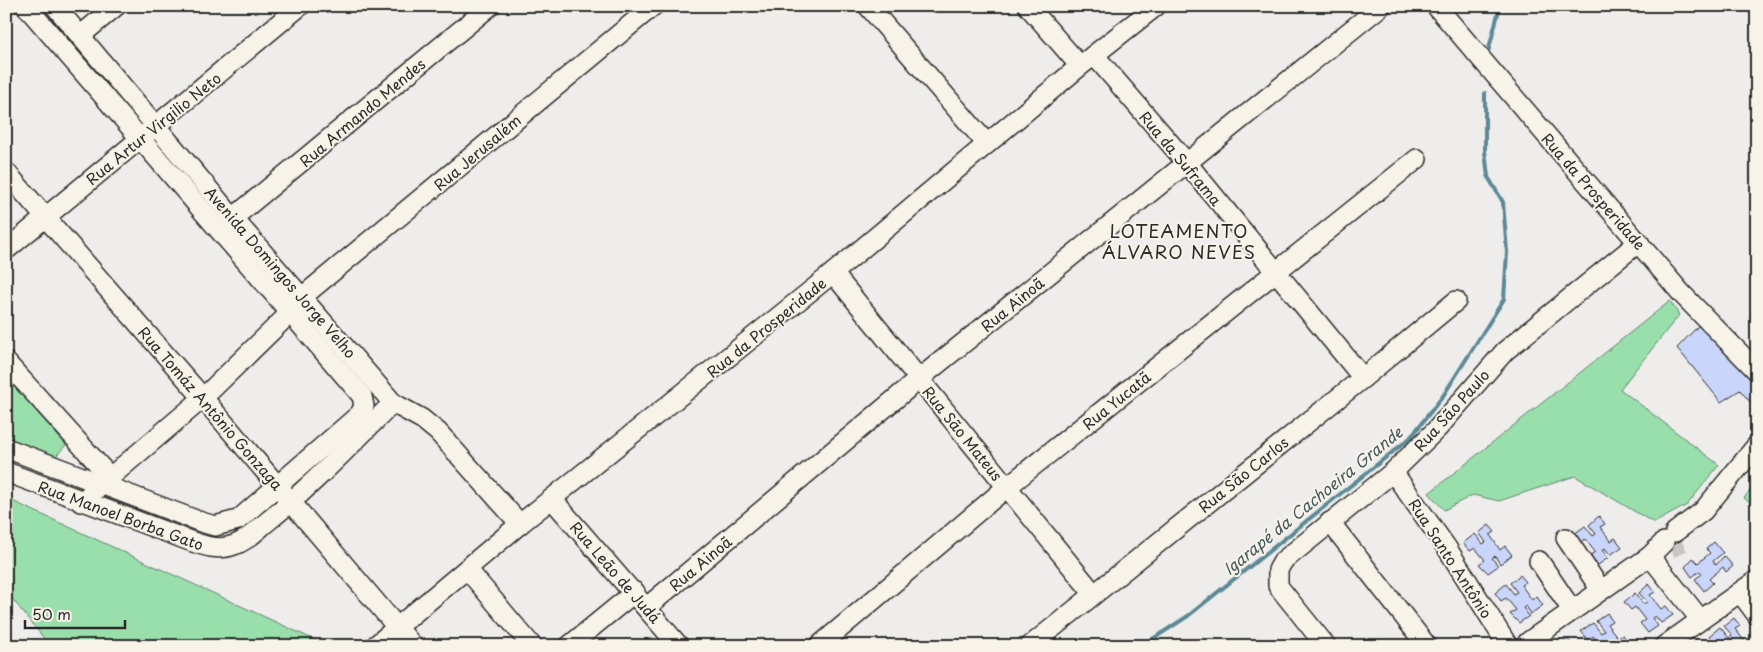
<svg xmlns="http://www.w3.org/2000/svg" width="1763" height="652" viewBox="0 0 1763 652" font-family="'Playpen Sans',sans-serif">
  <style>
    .green { fill: #99dfac; stroke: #62856c }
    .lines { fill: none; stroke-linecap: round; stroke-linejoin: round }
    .stream { stroke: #5b8994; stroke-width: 4 }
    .building { fill: #cad5fc; stroke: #2b2b2b }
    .minor-tunnel { stroke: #c7c6c5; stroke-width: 19; stroke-dasharray: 19 9; stroke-linecap: butt }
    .minor-casing { stroke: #2b2b2b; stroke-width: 22 }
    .minor { stroke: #f7f3e8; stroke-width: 19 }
    .labels { text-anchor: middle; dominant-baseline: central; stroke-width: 4; stroke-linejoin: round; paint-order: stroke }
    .street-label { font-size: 15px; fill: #2b2b2b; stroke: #f7f3e8 }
    .water-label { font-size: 16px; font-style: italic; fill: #435a60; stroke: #f7f3e8 }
    .quarter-label { font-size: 18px; letter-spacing: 1px; fill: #2b2b2b; stroke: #f7f3e8 }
  </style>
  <rect width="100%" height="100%" fill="#eeedec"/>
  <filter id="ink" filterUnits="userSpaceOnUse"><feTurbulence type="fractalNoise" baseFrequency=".02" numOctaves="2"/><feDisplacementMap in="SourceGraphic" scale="10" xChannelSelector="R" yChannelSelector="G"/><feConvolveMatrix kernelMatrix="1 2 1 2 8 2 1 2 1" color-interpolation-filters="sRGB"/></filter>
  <g filter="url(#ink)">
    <g class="green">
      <path d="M1670,301L1679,315L1620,389L1719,465L1687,505L1654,523L1575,476L1499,501L1473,495L1444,510L1429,493Z"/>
      <path d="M6,377L66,445L49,464L6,447Z"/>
      <path d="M1757,482V508L1744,498Z"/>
      <path d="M6,498L328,646H50L6,591Z"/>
    </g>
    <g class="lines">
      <g class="stream">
        <path d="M1487,56L1500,6"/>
        <path d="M1142,646L1188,616L1410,438L1443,396L1504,299L1507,252L1503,202L1488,177L1485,151V93"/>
      </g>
    </g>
    <g class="building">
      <path d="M1701,323L1757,387V410L1740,390L1721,402L1677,348Z"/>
      <path d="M1599,516L1605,524L1600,527L1611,541L1615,538L1622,547L1610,555L1605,548L1602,550L1608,558L1598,565L1589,556L1595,552L1585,539L1580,543L1574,534L1585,526L1593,536L1596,534L1589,525Z"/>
      <path d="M1489,525L1495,532L1490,535L1500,550L1505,546L1512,555L1500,564L1495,556L1492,558L1498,566L1488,573L1479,564L1485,560L1475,548L1470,551L1463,543L1475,534L1483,544L1486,542L1479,533Z"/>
      <path d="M1714,542L1723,553L1713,561L1716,565L1724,556L1733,566L1726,572L1723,567L1709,579L1713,583L1704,591L1695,579L1702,574L1700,571L1692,577L1685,567L1693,558L1698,563L1710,553L1706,549Z"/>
      <path d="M1520,575L1526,582L1521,585L1532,600L1536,596L1543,605L1531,614L1526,606L1523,608L1529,616L1519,623L1510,614L1516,610L1506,598L1501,601L1495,593L1506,584L1514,594L1517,592L1510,583Z"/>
      <path d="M1649,584L1655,592L1650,595L1661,609L1666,606L1673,615L1661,623L1655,616L1652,618L1658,626L1648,633L1640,623L1645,620L1635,607L1631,610L1624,602L1635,593L1643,604L1647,602L1639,593Z"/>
      <path d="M1607,613L1612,621L1607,624L1618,638L1623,635L1630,644L1627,646H1600L1593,636L1588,640L1581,631L1593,623L1601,633L1604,631L1596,621Z"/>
      <path d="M1734,618L1740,626L1735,629L1746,643L1751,640L1755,646H1724L1720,641L1716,644L1709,636L1720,627L1729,638L1732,635L1724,626Z"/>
      <path d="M1568,639L1573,646H1560Z"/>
    </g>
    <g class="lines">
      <path class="minor-tunnel" d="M1670,549L1682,542"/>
      <defs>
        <g id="minor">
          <path d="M55,6L233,218L393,403L422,419L438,432L520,524"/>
          <path d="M868,6L987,144"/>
          <path d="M1028,6L1080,66"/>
          <path d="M1436,6L1682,294L1757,371"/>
          <path d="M80,36L116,6"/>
          <path d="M1094,55L1187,163L1363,378"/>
          <path d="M6,172L203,398L413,646"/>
          <path d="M233,218L490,6"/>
          <path d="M6,250L300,6"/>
          <path d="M833,273L1093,593"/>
          <path d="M6,362L109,476"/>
          <path d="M6,448L201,522L215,526L238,520L360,414L364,406L362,396L26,6"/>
          <path d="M6,472L190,541C204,546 219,551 234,545C247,541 258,529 268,521C313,485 352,443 393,403"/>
          <path d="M1393,472L1447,548L1508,646"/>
          <path d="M552,499L679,646"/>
          <path d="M81,502L203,398L290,313L302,297L653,6"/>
          <path d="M1330,522L1427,646"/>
          <path d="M1675,532L1703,511L1757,445"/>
          <path d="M1566,538L1601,590"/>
          <path d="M1650,556L1700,619"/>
          <path d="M1539,561L1572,610"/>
          <path d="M467,569L532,646"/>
          <path d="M1740,592L1757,615"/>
          <path d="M647,607L919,379L1381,6"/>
          <path d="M1528,642L1650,556L1664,542"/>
          <path d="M375,646L520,524L833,273L1080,66L1156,6"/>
          <path d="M569,646L635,592"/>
          <path d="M819,646L1007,487L1417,159"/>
          <path d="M1030,646L1363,378L1456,301"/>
          <path d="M1326,646L1278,586V570L1283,561L1393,472L1437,429L1505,351L1639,242"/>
          <path d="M1664,646L1757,580"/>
        </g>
      </defs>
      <use href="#minor" class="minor-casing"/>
      <use href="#minor" class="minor"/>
    </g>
  </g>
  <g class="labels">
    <g class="street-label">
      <text transform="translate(362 112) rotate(-40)">Rua Armando Mendes</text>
      <text transform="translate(153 128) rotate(-39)">Rua Artur Virgilio Neto</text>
      <text transform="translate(477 152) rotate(-40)">Rua Jerusalém</text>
      <text transform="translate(1181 158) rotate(50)">Rua da Suframa</text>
      <text transform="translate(1594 191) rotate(49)">Rua da Prosperidade</text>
      <text transform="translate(281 272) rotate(49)">Avenida Domingos Jorge Velho</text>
      <text transform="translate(1012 304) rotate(-39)">Rua Ainoã</text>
      <text transform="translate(766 327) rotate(-39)">Rua da Prosperidade</text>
      <text transform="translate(1116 400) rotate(-39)">Rua Yucatã</text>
      <text transform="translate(211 408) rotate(49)">Rua Tomáz Antônio Gonzaga</text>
      <text transform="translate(1451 410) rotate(-48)">Rua São Paulo</text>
      <text transform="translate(963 433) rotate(51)">Rua São Mateus</text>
      <text transform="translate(1243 474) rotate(-39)">Rua São Carlos</text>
      <text transform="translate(121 515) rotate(20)">Rua Manoel Borba Gato</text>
      <text transform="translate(1451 558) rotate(57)">Rua Santo Antônio</text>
      <text transform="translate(700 563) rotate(-40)">Rua Ainoã</text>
      <text transform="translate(616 572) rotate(49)">Rua Leão de Judá</text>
    </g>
    <g class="water-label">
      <text transform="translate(1312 500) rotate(-39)">Igarapé da Cachoeira Grande</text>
    </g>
    <g class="quarter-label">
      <text x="1179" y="230">LOTEAMENTO<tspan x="1179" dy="21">ÁLVARO NEVES</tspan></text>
    </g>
  </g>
  <rect width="1763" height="652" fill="none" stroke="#f7f3e8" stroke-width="25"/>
  <rect x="12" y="12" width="1738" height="627" fill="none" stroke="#2b2b2b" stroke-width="2" filter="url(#ink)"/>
  <path d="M25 620v8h100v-8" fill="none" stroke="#2b2b2b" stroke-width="2.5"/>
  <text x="32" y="620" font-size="15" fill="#2b2b2b" stroke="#f7f3e8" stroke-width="4" paint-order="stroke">50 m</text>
</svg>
